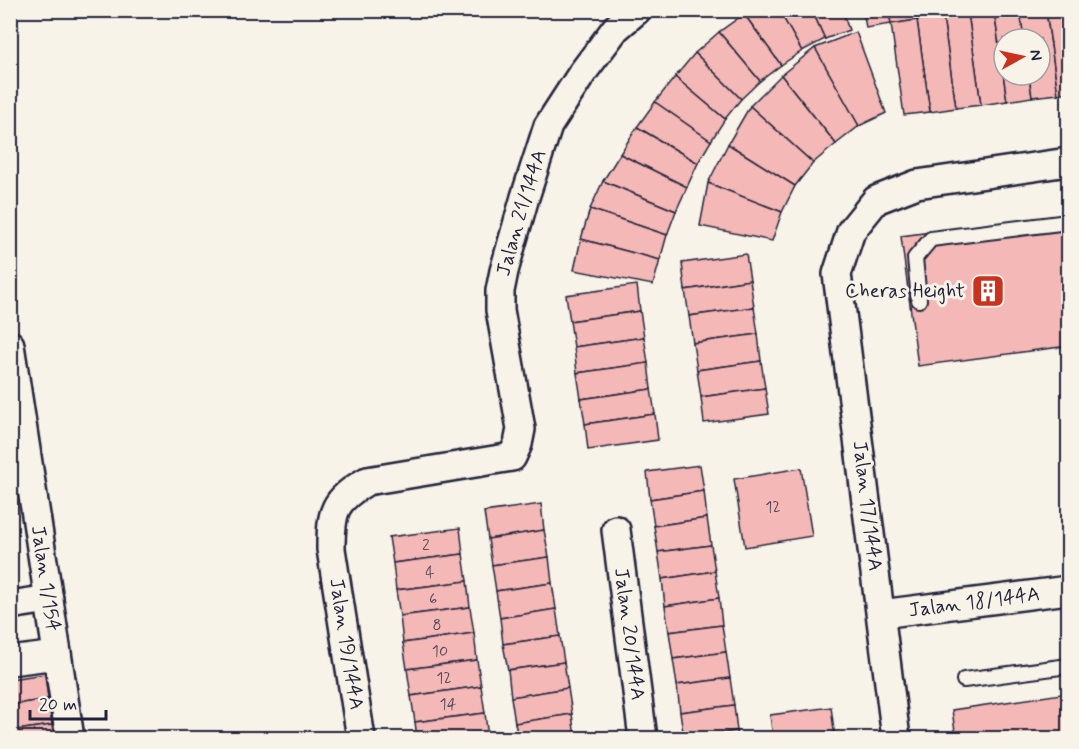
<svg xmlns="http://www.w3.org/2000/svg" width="1079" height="749" viewBox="0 0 1079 749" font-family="Mynerve,sans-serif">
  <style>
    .building { fill: #f4b8b6; stroke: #22223b; stroke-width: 1.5 }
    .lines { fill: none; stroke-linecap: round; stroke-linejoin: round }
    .lane-casing { stroke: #22223b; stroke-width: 18 }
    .street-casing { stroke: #22223b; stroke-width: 32 }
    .lane { stroke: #f7f3e8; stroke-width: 14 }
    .street { stroke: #f7f3e8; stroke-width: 27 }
    .labels { text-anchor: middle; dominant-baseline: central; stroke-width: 6; stroke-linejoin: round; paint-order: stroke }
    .number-label { font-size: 16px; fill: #56485a }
    .street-label { font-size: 20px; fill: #22223b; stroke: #f7f3e8 }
    .poi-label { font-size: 20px; fill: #22223b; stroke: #f7f3e8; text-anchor: end }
  </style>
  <rect width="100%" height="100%" fill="#f7f3e8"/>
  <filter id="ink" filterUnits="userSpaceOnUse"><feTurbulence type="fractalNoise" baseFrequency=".0167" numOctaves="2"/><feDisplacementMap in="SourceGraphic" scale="12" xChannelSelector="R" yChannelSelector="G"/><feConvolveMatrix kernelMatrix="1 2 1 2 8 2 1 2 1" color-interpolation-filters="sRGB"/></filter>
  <g filter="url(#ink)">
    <g class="building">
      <path d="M750,10H779L802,51L781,65L744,14Z"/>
      <path d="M779,10H812L825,39L802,51Z"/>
      <path d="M812,10H842L849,30L825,39Z"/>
      <path d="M863,10H889L891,24L866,28Z"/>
      <path d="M889,10H916L917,20L891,24Z"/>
      <path d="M916,10H942L943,17L917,20Z"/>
      <path d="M942,10H968V13L943,17Z"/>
      <path d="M988,10H994L1007,101L981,105L968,13Z"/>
      <path d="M994,10H1020L1024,39H1004V75H1029L1032,97L1007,101Z"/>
      <path d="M1020,10H1046L1058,94L1032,97L1029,75H1040V39H1024Z"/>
      <path d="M1046,10H1068V92L1058,94Z"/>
      <path d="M968,13L981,105L956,108L943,17Z"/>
      <path d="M744,14L781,65L760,81L719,32Z"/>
      <path d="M943,17L956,108L930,112L917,20Z"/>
      <path d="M917,20L930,112L904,115L891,24Z"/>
      <path d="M719,32L760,81L741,99L695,53Z"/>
      <path d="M856,32L886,113L859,126L815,48Z"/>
      <path d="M815,48L859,126L836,144L781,75Z"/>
      <path d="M695,53L741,99L725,119L675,77Z"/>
      <path d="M781,75L836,144L813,163L750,106Z"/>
      <path d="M675,77L725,119L711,141L655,102Z"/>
      <path d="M655,102L711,141L698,163L637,127Z"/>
      <path d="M750,106L813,163L795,186L728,144Z"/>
      <path d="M637,127L698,163L687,187L620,154Z"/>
      <path d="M728,144L795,186L782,212L708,183Z"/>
      <path d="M620,154L687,187L676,211L603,181Z"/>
      <path d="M603,181L676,211L667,235L590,209Z"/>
      <path d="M708,183L782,212L772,241L700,226Z"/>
      <path d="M590,209L667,235L660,260L581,239Z"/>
      <path d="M1068,214V346L918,366L901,236Z"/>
      <path d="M581,239L660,260L653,285L574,270Z"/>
      <path d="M746,254L750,280L685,290L682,263Z"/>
      <path d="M750,280L754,307L689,316L685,290Z"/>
      <path d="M637,285L640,311L570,321L566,295Z"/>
      <path d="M754,307L758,334L693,343L689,316Z"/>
      <path d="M640,311L644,337L574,347L570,321Z"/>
      <path d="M758,334L761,361L697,370L693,343Z"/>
      <path d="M644,337L648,363L577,373L574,347Z"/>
      <path d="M761,361L765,388L701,397L697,370Z"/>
      <path d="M648,363L651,389L581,399L577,373Z"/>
      <path d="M765,388L769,414L704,423L701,397Z"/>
      <path d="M651,389L655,414L585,424L581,399Z"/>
      <path d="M655,414L658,440L588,450L585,424Z"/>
      <path d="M700,465L704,491L650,499L647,472Z"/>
      <path d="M801,468L812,536L745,547L734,479Z"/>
      <path d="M704,491L707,518L654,526L650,499Z"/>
      <path d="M541,504L544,530L488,539L484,512Z"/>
      <path d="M707,518L711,545L658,552L654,526Z"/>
      <path d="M460,528L463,554L393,563L389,537Z"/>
      <path d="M544,530L549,557L492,565L488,539Z"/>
      <path d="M711,545L715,571L662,579L658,552Z"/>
      <path d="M463,554L467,581L396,590L393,563Z"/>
      <path d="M549,557L552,583L496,591L492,565Z"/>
      <path d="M715,571L719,598L665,606L662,579Z"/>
      <path d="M467,581L470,607L400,616L396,590Z"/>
      <path d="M552,583L556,609L500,618L496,591Z"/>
      <path d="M719,598L722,625L669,632L665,606Z"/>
      <path d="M470,607L474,633L403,643L400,616Z"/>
      <path d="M556,609L560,636L503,644L500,618Z"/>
      <path d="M722,625L726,652L673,659L669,632Z"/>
      <path d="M474,633L477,660L407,669L403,643Z"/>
      <path d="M560,636L564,662L508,670L503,644Z"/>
      <path d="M726,652L730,678L677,685L673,659Z"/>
      <path d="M477,660L481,686L411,696L407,669Z"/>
      <path d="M564,662L568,688L511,697L508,670Z"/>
      <path d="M45,674L48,699L10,705V679Z"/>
      <path d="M730,678L734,705L680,712L677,685Z"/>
      <path d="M481,686L485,713L415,722L411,696Z"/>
      <path d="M568,688L572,714L515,723L511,697Z"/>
      <path d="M1068,693V738H956L952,710Z"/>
      <path d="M48,699L52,725L10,731V705Z"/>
      <path d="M734,705L737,731L684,738L680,712Z"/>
      <path d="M831,707L835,738H773L770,715Z"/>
      <path d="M485,713L488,738H417L415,722Z"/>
      <path d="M572,714L575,738H518L515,723Z"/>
      <path d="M52,725L54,738H10V731Z"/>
      <path d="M737,731L738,738H687Z"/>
    </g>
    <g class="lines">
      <defs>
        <g id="lane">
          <path d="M919,300L915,258L931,239L1068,222"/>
          <path d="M964,680L1068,666"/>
        </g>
        <g id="street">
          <path id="s1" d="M10,345L70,738"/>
          <path id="s2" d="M616,530L643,738"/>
          <path d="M10,605L49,599"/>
          <path id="s3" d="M881,614L1068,590"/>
          <path d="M10,661L57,655"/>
          <path id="s4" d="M361,738L331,549C331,511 333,501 367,481L512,457L518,444L521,429L500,310V291L504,271L525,197L548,126L583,72L616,28L637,10"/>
          <path d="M896,738L837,274L851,231L876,200L917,184L1068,162"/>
        </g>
      </defs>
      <use href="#lane" class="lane-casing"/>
      <use href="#street" class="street-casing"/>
      <use href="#lane" class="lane"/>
      <use href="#street" class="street"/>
    </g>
  </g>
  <defs>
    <symbol id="building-square" viewBox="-11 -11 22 22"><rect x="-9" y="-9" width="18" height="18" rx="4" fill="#c8321e" stroke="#f7f3e8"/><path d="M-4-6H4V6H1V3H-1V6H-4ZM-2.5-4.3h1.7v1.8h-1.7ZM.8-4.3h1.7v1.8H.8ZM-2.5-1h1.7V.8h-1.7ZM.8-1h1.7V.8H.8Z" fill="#fff"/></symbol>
  </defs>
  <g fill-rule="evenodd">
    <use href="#building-square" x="969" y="272" width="38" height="38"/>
  </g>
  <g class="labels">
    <g class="number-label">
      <text x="773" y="507">12</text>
      <text x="426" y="545">2</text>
      <text x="430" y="572">4</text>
      <text x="433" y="599">6</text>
      <text x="437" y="625">8</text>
      <text x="440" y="651">10</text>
      <text x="444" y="678">12</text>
      <text x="448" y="704">14</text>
    </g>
    <g class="street-label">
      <text stroke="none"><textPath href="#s4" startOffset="672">Jalan 21/144A</textPath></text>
      <text transform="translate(867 506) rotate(83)">Jalan 17/144A</text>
      <text stroke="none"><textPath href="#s1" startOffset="236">Jalan 1/154</textPath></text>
      <text stroke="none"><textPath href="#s3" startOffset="94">Jalan 18/144A</textPath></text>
      <text stroke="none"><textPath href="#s2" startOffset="105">Jalan 20/144A</textPath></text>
      <text transform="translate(346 644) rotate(81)">Jalan 19/144A</text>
    </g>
    <g class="poi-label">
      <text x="965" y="291">Cheras Height</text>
    </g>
  </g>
  <rect width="1079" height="749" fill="none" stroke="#f7f3e8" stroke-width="36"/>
  <rect x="18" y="18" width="1043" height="713" fill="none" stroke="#22223b" stroke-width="2" filter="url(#ink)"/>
  <g transform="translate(1022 57) rotate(82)"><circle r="28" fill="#f7f3e8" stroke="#a29fa3" stroke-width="1.5"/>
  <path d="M0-4.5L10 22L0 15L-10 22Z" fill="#c8321e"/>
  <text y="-9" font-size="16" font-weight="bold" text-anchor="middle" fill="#22223b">N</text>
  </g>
  <path d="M30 710v9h76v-9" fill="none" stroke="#22223b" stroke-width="3"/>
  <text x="39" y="710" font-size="18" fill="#22223b" stroke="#f7f3e8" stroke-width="4.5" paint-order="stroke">20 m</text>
</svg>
